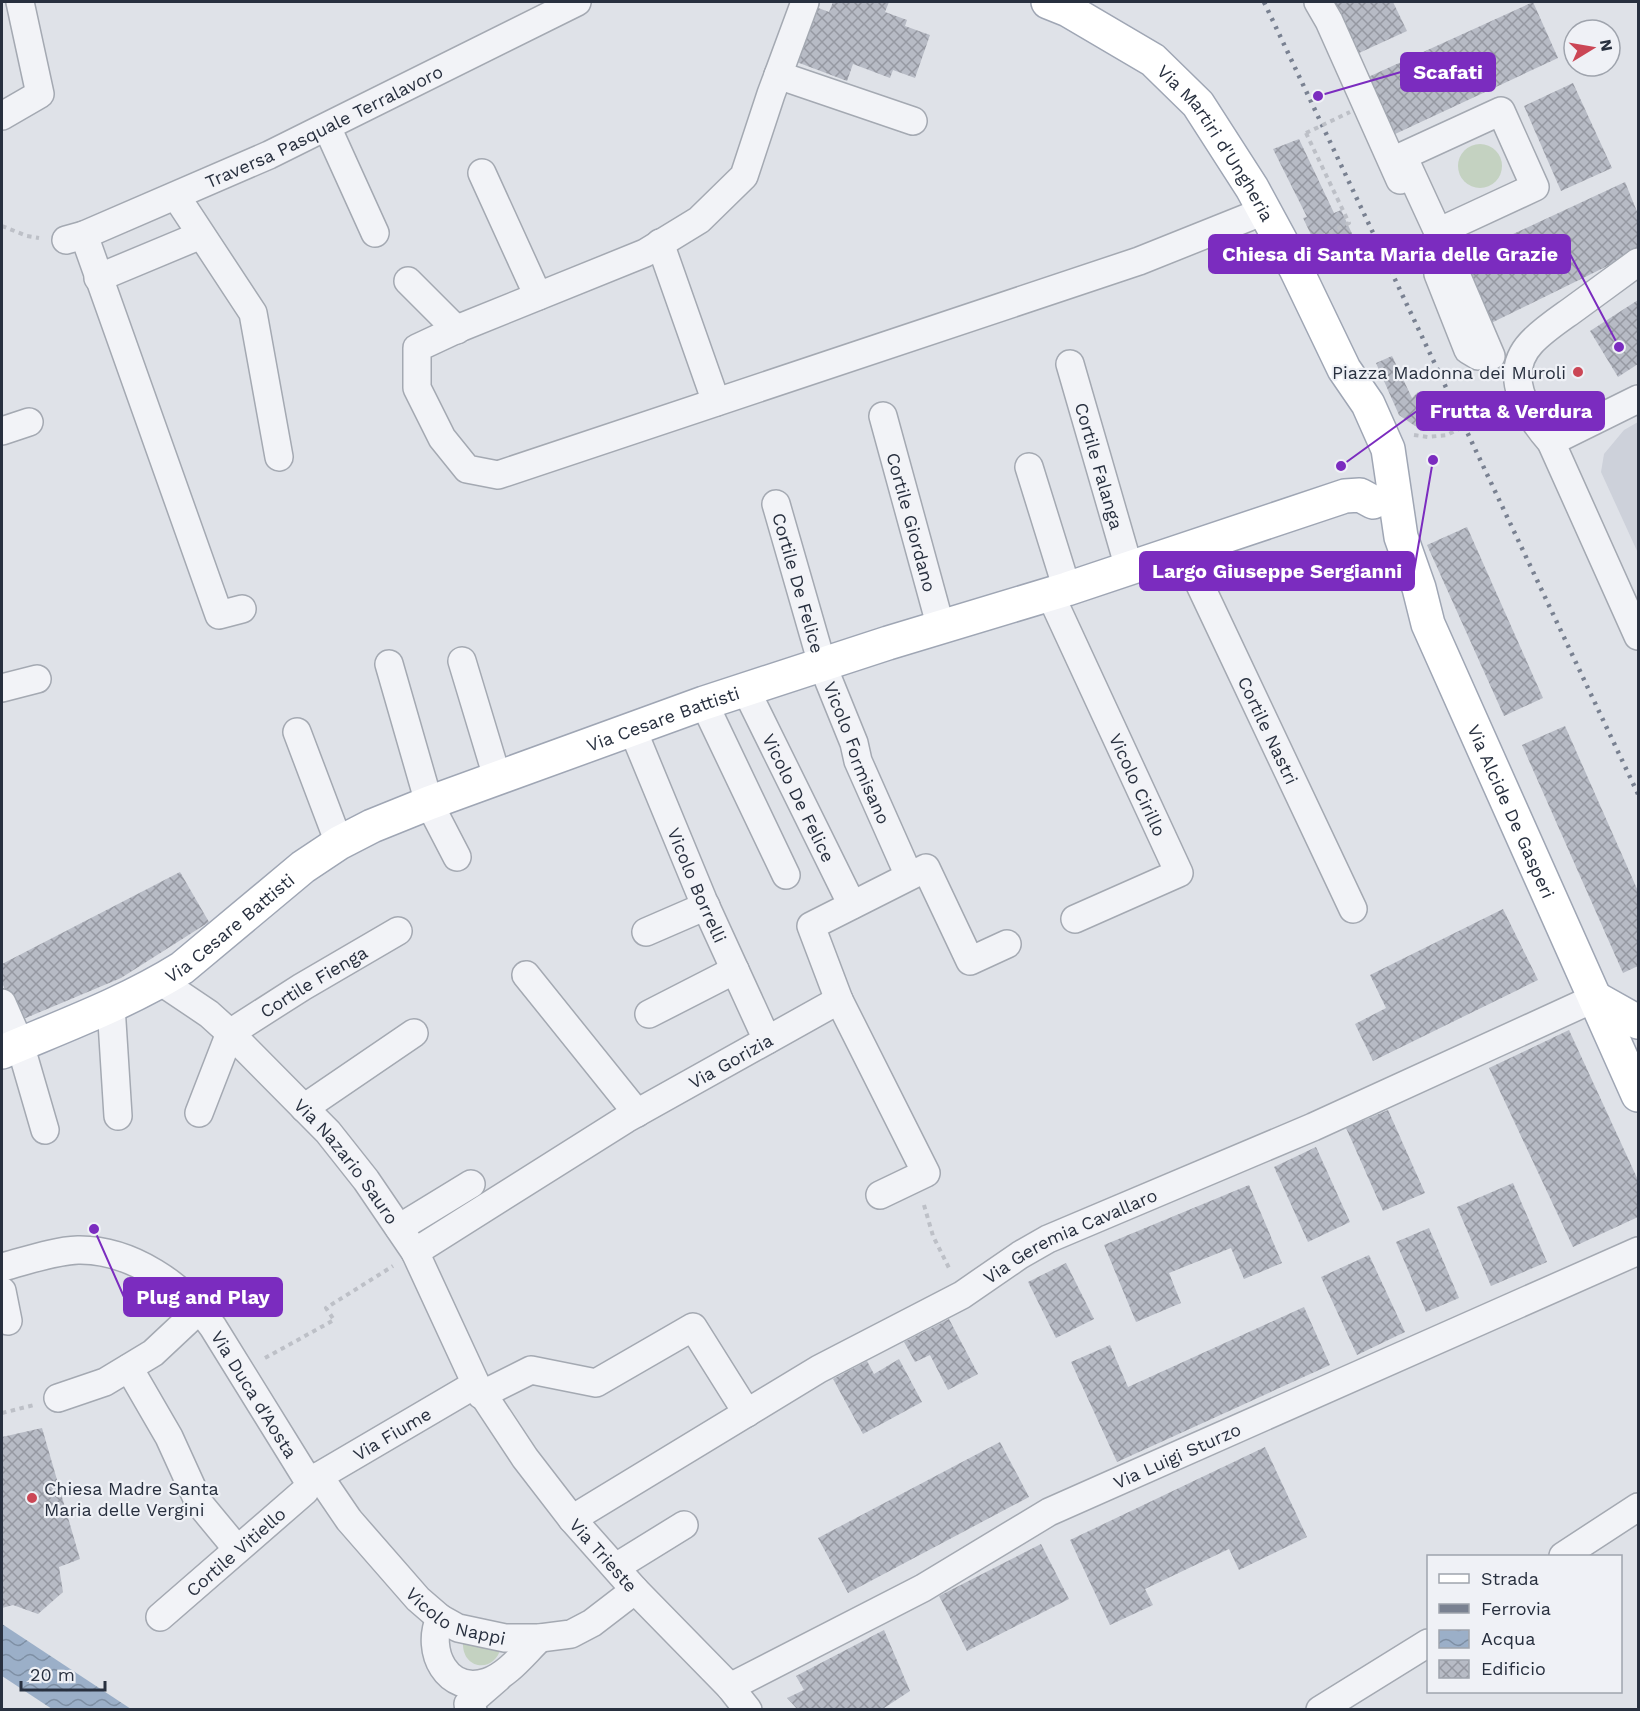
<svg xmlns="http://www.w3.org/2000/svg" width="1640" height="1711" viewBox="0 0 1640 1711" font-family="'Work Sans',sans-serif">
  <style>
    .built { fill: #cdd1da }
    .grass { fill: #c4d2c1 }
    .water { fill: url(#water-waves) }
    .building { fill: url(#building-cross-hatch) }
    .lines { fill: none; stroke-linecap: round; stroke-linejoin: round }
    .minor-casing { stroke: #a4a9b2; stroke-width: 30 }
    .major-casing { stroke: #9fa6b4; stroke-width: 36 }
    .path { stroke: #bdc0c7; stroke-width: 4; stroke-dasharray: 4.5 4.5; stroke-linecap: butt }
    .minor { stroke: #f2f3f7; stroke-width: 27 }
    .major { stroke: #fff; stroke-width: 33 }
    .rail { stroke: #798191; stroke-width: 4.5; stroke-dasharray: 3 6; stroke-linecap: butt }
    .path-bridge { stroke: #bdc0c7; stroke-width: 4; stroke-dasharray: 4.5 4.5; stroke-linecap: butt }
    .poi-dot { fill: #cb4655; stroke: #eff1f6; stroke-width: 2 }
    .labels { text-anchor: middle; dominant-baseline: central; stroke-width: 4.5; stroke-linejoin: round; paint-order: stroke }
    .street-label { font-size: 18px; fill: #28303f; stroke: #eff1f6 }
    .poi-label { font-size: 18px; fill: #28303f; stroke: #eff1f6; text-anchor: end }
    .leader { fill: none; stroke: #7b2cbf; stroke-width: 2 }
    .callout-dot { fill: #7b2cbf; stroke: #eff1f6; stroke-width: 2 }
    .callout { fill: #7b2cbf; stroke: #7b2cbf; stroke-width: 2 }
    .callout-label { font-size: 20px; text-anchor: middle; font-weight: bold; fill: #fff }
  </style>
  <defs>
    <pattern id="water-waves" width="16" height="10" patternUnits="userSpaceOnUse" patternTransform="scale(1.5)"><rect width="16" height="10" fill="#9bafc8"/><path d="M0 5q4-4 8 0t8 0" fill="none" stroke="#7e8fa4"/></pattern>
    <pattern id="building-cross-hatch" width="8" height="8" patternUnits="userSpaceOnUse" patternTransform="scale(1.5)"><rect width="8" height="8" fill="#b7bbc5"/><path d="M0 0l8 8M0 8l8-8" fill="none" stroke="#9598a1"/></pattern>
  </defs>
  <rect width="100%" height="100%" fill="#dfe2e8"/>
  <path class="built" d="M1638,422V553L1601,472L1604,454L1624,430Z"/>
  <g class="grass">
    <circle cx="1480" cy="166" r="22"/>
    <path d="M463,1643L501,1647C495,1674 462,1670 463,1643Z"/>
  </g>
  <path class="water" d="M2,1624L131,1709H52L2,1676Z"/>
  <g class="building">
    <path d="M833,2H889L885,12L907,20L905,26L930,35L915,78L893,70L890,78L853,64L847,81L794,61L813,6L829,12Z"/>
    <path d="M1334,2H1393L1407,31L1359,53Z"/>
    <path d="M1533,2L1558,58L1393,135L1366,78Z"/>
    <path d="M1573,83L1612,168L1561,191L1524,106Z"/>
    <path d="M1299,139L1334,213L1341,210L1362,255L1328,270L1303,218L1307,217L1273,149Z"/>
    <path d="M1625,182L1638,214V251L1483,327L1455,261Z"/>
    <path d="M1638,300V364L1618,377L1590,331Z"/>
    <path d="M1392,356L1412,398L1418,392L1434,427L1424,428L1415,426L1399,415L1376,363Z"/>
    <path d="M1467,527L1543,698L1504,716L1427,545Z"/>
    <path d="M1565,726L1638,891V966L1623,973L1522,745Z"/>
    <path d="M180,872L209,922L121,978L21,1020L2,983V964Z"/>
    <path d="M1503,909L1538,980L1373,1061L1355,1024L1386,1008L1370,975Z"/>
    <path d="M1569,1030L1638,1180V1217L1573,1247L1489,1068Z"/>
    <path d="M1388,1110L1425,1193L1383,1211L1346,1128Z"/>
    <path d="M1316,1147L1350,1222L1308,1242L1274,1167Z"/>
    <path d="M1513,1183L1547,1262L1491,1286L1457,1207Z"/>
    <path d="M1249,1185L1282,1263L1244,1279L1231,1248L1169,1273L1181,1303L1136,1322L1104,1245Z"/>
    <path d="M1429,1228L1459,1298L1426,1312L1396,1242Z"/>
    <path d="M1369,1255L1405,1332L1357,1355L1321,1277Z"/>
    <path d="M1066,1263L1094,1319L1056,1338L1028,1282Z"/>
    <path d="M1304,1307L1330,1365L1117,1462L1071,1362L1110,1345L1128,1387Z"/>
    <path d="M949,1319L978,1374L948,1390L930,1355L915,1362L904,1342Z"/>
    <path d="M899,1359L922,1402L863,1434L833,1379L867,1361L874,1374Z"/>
    <path d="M42,1428L80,1559L59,1567L63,1592L38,1614L13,1605L2,1608V1437Z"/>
    <path d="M1000,1442L1029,1497L848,1593L818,1538Z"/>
    <path d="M1265,1447L1307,1537L1239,1570L1229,1549L1145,1589L1153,1605L1110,1625L1070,1540Z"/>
    <path d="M1041,1544L1069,1599L967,1651L939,1596Z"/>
    <path d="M884,1630L910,1691L881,1710H798L787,1698L804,1690L796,1676Z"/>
  </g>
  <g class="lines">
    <defs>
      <g id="minor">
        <path d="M805,2L771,94L744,176L699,220L645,253L462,327L417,348V388L442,438L467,469L498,475L1139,261L1264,211"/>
        <path d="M1318,2L1329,21L1400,180"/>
        <path d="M778,75L913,121"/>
        <path d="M2,116L40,94L20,2"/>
        <path d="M327,127L375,233"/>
        <path d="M482,173L538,296"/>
        <path d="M176,196L253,313L279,457"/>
        <path d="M1438,232L1535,187L1501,111L1403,156L1438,232L1491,356"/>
        <path d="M84,235L219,615L242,609"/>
        <path id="s1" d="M66,240L84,235L269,155L577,2"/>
        <path d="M660,243L716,402"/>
        <path d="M1638,262C1616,278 1593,295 1571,311C1557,321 1542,331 1531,343C1501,375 1528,416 1551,442L1638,636"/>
        <path d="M1438,274L1468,350L1478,356"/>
        <path d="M98,278L201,235"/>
        <path d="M408,281L457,330"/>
        <path id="s2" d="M1070,364L1129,568"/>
        <path id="s3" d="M883,416L941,628"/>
        <path d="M2,431L29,422"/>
        <path d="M1551,442L1638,399"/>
        <path d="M1029,467L1067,589"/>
        <path id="s4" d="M776,504L822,664L854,743L858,761L909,876"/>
        <path id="s5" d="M1184,551L1353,909"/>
        <path id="s6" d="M1050,594L1179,873L1075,919"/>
        <path d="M462,661L497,777"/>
        <path d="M389,664L429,803L457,857"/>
        <path d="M2,688L37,679"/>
        <path id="s7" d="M746,690L852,905"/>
        <path d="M704,703L786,875"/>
        <path id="s8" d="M632,728L703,900L767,1040"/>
        <path d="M297,732L339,843"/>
        <path d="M646,932L706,906"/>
        <path d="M526,975L637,1113"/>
        <path id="s9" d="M160,981L209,1014L230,1033L328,1132L366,1180L415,1252L476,1384L525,1458L572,1519L635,1590L730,1687L748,1710"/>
        <path d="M839,1000L811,926L926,868L970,961L1007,944"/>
        <path d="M2,1003L20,1044L45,1130"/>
        <path d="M111,1006L118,1116"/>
        <path d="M649,1014L735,970"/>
        <path d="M304,1108L414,1033"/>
        <path id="s10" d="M199,1113L230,1033L302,987L398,931"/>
        <path d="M399,1228L471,1184"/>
        <path id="s11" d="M415,1252L626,1119L839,1000L926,1173L880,1195"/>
        <path id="s12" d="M2,1267C26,1261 53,1251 78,1250C131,1249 184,1286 213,1327L309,1482"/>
        <path d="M2,1291L8,1321"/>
        <path d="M129,1368L169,1437L199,1503L237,1549"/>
        <path d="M481,1395L531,1370L596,1383L693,1327L747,1413"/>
        <path d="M58,1398L105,1382L153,1353L200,1309"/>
        <path id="s13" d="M319,1476L349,1520L418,1599L440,1618L458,1628L505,1638H540L571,1634L592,1623L635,1590"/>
        <path id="s14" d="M309,1482L476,1384"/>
        <path id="s15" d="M572,1519L819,1369L962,1295L1020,1255L1048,1239L1313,1127L1595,998"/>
        <path d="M1563,1556L1638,1507"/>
        <path d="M616,1567L684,1525"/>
        <path id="s16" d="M160,1617L305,1491L309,1482"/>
        <path d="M440,1618C425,1651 447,1695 487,1682C508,1675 524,1653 540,1638"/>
        <path id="s17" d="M730,1687L923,1588L1049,1512L1638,1251"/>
        <path d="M473,1710L468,1704L498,1678"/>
        <path d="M1320,1710L1428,1643"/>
      </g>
      <g id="major">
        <path id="s18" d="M1048,2L1068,10L1153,60L1198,104L1252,188L1296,269L1344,369L1368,404L1388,449L1401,537L1419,588L1428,624L1638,1095"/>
        <path d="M1595,998L1638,1022"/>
        <path id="s19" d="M2,1052C63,1026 126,1003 182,968L303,867L339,843L372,826L429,803L704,703L888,643L1067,589L1345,496L1360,495L1373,502"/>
      </g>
    </defs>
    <use href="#minor" class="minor-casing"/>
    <use href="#major" class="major-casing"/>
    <g class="path">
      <path d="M1306,133L1349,223L1315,240"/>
      <path d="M2,226L27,236L39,238"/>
      <path d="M1414,435L1428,437L1447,435L1465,426L1501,414"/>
      <path d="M924,1205L933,1236L950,1270"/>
      <path d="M265,1358L334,1320L326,1308L393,1266"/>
      <path d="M2,1413L34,1405"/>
    </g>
    <use href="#minor" class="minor"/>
    <use href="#major" class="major"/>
    <path class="rail" d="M1264,2L1638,794"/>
    <path class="path-bridge" d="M1306,133L1350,112"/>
  </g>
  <g class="poi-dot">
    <circle cx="1578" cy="372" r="6"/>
    <circle cx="32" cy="1498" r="6"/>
  </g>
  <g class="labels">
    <g class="street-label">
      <text stroke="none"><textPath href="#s1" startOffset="282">Traversa Pasquale Terralavoro</textPath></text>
      <text stroke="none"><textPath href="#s18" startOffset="225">Via Martiri d'Ungheria</textPath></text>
      <text stroke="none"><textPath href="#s2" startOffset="106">Cortile Falanga</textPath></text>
      <text stroke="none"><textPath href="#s3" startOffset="110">Cortile Giordano</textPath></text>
      <text stroke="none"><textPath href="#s4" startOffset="82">Cortile De Felice</textPath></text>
      <text stroke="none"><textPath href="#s19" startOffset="747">Via Cesare Battisti</textPath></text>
      <text stroke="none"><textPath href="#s5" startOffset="198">Cortile Nastri</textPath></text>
      <text stroke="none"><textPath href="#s4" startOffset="262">Vicolo Formisano</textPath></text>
      <text stroke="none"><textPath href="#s6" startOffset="210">Vicolo Cirillo</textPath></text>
      <text stroke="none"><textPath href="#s7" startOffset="120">Vicolo De Felice</textPath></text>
      <text stroke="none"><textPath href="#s18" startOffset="963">Via Alcide De Gasperi</textPath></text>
      <text stroke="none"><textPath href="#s8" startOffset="170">Vicolo Borrelli</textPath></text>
      <text stroke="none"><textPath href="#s19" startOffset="261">Via Cesare Battisti</textPath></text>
      <text stroke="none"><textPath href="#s10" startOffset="184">Cortile Fienga</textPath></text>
      <text stroke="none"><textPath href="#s11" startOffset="369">Via Gorizia</textPath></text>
      <text stroke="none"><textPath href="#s9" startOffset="261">Via Nazario Sauro</textPath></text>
      <text stroke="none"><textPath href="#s15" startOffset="574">Via Geremia Cavallaro</textPath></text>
      <text stroke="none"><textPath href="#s12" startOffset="318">Via Duca d'Aosta</textPath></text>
      <text stroke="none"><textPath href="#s14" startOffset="96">Via Fiume</textPath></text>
      <text stroke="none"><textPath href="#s17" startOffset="504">Via Luigi Sturzo</textPath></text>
      <text stroke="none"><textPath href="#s16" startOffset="100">Cortile Vitiello</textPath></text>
      <text stroke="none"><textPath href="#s9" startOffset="734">Via Trieste</textPath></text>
      <text stroke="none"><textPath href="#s13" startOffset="201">Vicolo Nappi</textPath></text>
    </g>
    <g class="poi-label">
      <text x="1566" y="372">Piazza Madonna dei Muroli</text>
      <text x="44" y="1488" text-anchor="start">Chiesa Madre Santa<tspan x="44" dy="21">Maria delle Vergini</tspan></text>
    </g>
  </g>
  <path class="leader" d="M1318 96L1401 72M1619 347L1570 254M1341 466L1417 411M1433 460L1414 571M94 1229L124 1297"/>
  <g class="callout-dot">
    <circle cx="1318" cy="96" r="6"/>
    <circle cx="1619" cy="347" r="6"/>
    <circle cx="1341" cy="466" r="6"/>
    <circle cx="1433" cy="460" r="6"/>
    <circle cx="94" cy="1229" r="6"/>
  </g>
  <g class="callout">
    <rect x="1401" y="53" width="94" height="38" rx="6"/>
    <rect x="1209" y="235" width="361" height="38" rx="6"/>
    <rect x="1417" y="392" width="187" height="38" rx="6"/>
    <rect x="1140" y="552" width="274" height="38" rx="6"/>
    <rect x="124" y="1278" width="158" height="38" rx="6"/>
  </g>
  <g class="callout-label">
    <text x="1448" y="79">Scafati</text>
    <text x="1390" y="261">Chiesa di Santa Maria delle Grazie</text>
    <text x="1511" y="418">Frutta &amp; Verdura</text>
    <text x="1277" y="578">Largo Giuseppe Sergianni</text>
    <text x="203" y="1304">Plug and Play</text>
  </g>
  <rect width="1640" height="1711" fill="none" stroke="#28303f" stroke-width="6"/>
  <rect x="1427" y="1555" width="195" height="138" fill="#eff1f6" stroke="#9fa4ad" stroke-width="1.5"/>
  <rect x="1439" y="1574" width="30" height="9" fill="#ffffff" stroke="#9fa4ad" stroke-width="1.5"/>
  <text x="1481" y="1585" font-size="18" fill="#28303f">Strada</text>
  <rect x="1439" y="1604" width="30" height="9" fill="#798191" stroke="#9fa4ad" stroke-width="1.5"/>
  <text x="1481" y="1615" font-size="18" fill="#28303f">Ferrovia</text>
  <rect x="1439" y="1630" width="30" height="18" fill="url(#water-waves)" stroke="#9fa4ad" stroke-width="1.5"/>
  <text x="1481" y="1645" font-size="18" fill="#28303f">Acqua</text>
  <rect x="1439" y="1660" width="30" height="18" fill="url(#building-cross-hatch)" stroke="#9fa4ad" stroke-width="1.5"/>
  <text x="1481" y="1675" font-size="18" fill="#28303f">Edificio</text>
  <g transform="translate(1592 48) rotate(79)"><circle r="28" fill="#eff1f6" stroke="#9fa4ad" stroke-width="1.5"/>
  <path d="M0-4.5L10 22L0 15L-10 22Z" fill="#cb4655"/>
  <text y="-9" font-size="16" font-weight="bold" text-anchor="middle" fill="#28303f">N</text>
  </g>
  <path d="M21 1681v9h84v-9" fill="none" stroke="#28303f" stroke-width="3"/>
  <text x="30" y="1681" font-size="18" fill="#28303f" stroke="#eff1f6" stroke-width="4.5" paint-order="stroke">20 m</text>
</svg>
